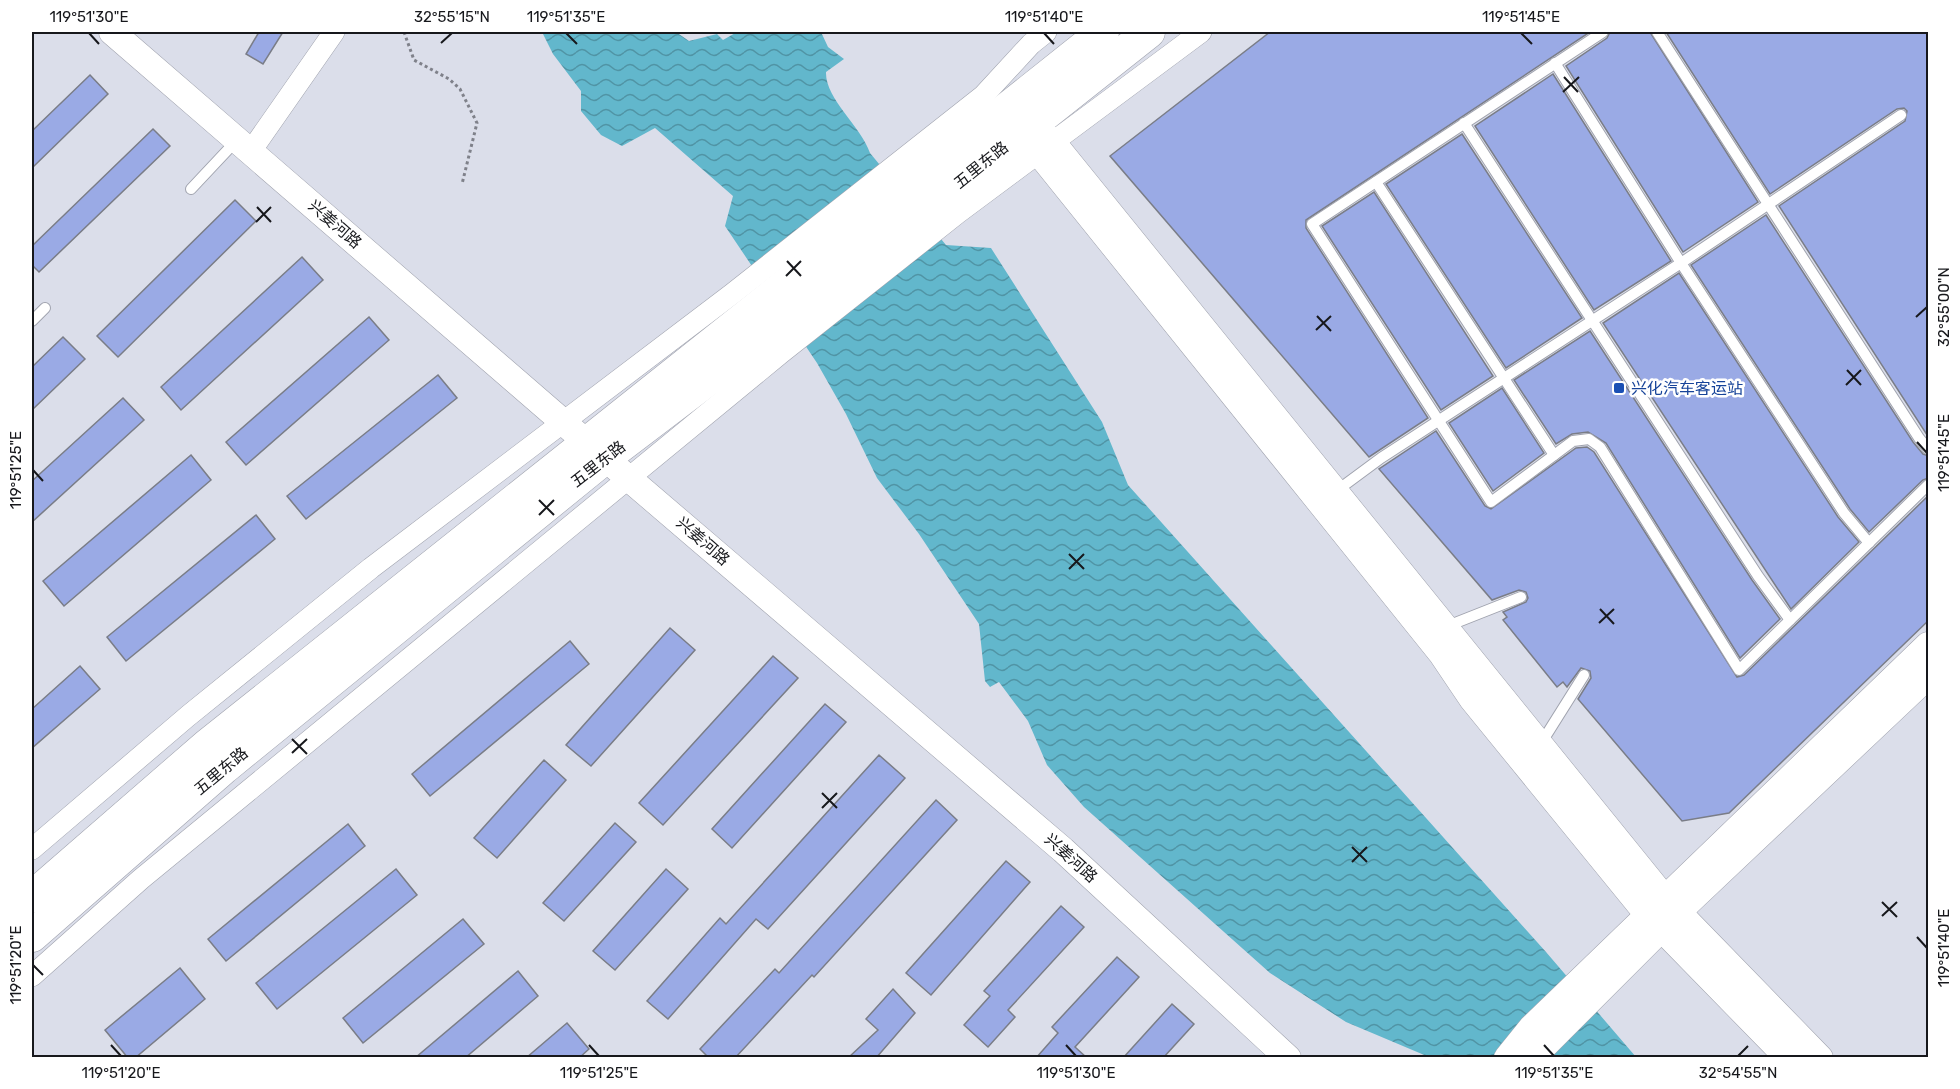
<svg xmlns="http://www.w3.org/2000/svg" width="1960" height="1089" viewBox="0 0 1960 1089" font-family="Rubik,'Noto Sans SC',sans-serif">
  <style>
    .water { fill: url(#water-waves) }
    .building { fill: #9aaae5; stroke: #7a7d87; stroke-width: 1.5 }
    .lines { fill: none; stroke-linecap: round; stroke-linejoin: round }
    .service-casing { stroke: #a0a3ae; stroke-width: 12 }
    .minor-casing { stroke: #a0a3ae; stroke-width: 22 }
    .tertiary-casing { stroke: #a0a3ae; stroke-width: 27 }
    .primary-casing { stroke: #a0a3ae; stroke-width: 33 }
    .path { stroke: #7f818a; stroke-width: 3; stroke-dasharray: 3 3; stroke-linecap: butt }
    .service { stroke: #fff; stroke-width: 10 }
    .minor { stroke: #fff; stroke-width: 21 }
    .tertiary { stroke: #fff; stroke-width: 26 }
    .primary { stroke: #fff; stroke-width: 32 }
    .ticks { fill: none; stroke: #17181c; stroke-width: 2 }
    .transit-dot { fill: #1a4fb4; stroke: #fff; stroke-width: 2 }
    .labels { text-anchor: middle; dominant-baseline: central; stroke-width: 5; stroke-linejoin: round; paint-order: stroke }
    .street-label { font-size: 16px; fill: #17181c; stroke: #fff }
    .transit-label { font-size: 16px; fill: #164399; stroke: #fff; text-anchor: start }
    .neatline { fill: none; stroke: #17181c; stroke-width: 2 }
    .ticks-label { font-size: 15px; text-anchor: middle; fill: #17181c }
  </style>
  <defs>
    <pattern id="water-waves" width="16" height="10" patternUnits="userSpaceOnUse" patternTransform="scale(1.5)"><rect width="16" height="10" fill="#62b7cc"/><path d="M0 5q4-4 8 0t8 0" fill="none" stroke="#5094a5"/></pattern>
  </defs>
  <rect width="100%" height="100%" fill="#dbdeea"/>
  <path class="water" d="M542,32H676L689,41L717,34L723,40L737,32H821L828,47L844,59L826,72C825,99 861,126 870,153L946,245L991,248L1102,422L1128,485L1546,952L1636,1057H1429L1346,1022L1270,973L1084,807L1047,765L1028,721L999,682L990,687L985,681L979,624L919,534L877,478L846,414L817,363L725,226L733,196L655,128L622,146L601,135L581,111V91L553,54Z"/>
  <g class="building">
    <path d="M259,32H283L263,64L246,54Z"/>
    <path d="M1270,32H1590L1306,220V228L1428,418L1369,457L1110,156Z"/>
    <path d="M1610,32H1650L1758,202L1683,252L1566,66L1607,38Z"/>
    <path d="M1666,32H1929V438L1779,206L1905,121L1907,111L1904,108L1897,109L1770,194Z"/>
    <path d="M1553,74L1671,261L1594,310L1475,126Z"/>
    <path d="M90,75L108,94L32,168V131Z"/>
    <path d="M153,129L170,146L39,272L32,265V246Z"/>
    <path d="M1462,134L1582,318L1506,368L1386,184Z"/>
    <path d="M1374,192L1493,376L1441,410L1322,226Z"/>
    <path d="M235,200L256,221L118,357L97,336Z"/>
    <path d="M1766,215L1913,442L1923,454L1929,456V478L1923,480L1869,532L1850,509L1691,265Z"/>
    <path d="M302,257L323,280L181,410L161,387Z"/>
    <path d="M1679,273L1838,517L1859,542L1791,609L1603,323Z"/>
    <path d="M369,317L389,340L246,465L226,442Z"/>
    <path d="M1590,331L1752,580L1780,619L1740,658L1606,443L1588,432L1572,434L1556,444L1514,380Z"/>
    <path d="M63,337L85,359L32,410V367Z"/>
    <path d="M438,375L457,398L306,519L287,496Z"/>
    <path d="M1502,388L1544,453L1493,491L1449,423Z"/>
    <path d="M123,398L144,420L32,522V481Z"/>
    <path d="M1436,431L1485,506L1491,509L1576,448L1587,447L1594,452L1737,677L1744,675L1929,495V620L1729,813L1682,821L1578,699L1591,678L1590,671L1581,668L1567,687L1563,682L1557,687L1503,620L1507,617L1503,612L1526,602L1528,598L1526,592L1519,590L1492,600L1379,469Z"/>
    <path d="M191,455L211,480L64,606L43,581Z"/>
    <path d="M256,515L275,539L126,661L107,637Z"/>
    <path d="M670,628L695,650L591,766L566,745Z"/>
    <path d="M570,641L589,664L430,796L412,774Z"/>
    <path d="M773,656L798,678L663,825L639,803Z"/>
    <path d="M80,666L100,689L32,748V709Z"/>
    <path d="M825,704L846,722L732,848L712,829Z"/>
    <path d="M879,755L905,778L768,929L756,919L668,1019L647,1001L720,918L726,924Z"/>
    <path d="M544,760L566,780L497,858L474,838Z"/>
    <path d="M936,800L957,820L814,977L812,975L735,1058H709L700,1049L775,969L779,973Z"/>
    <path d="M615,823L636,842L564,921L543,903Z"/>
    <path d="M348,824L365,846L226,961L208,939Z"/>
    <path d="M1006,861L1030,882L931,995L906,973Z"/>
    <path d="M396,869L417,895L277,1009L256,983Z"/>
    <path d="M666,869L688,889L615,970L593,951Z"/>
    <path d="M1061,906L1084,927L1008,1010L1015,1017L988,1047L964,1025L990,996L984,991Z"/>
    <path d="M463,919L484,944L363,1043L343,1018Z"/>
    <path d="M1117,957L1139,977L1075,1047L1087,1058H1036L1058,1033L1052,1027Z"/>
    <path d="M180,968L205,999L135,1058H128L105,1030Z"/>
    <path d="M518,971L538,996L465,1058H415Z"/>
    <path d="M893,989L915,1013L876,1058H848L878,1030L866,1019Z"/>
    <path d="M1172,1004L1194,1024L1163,1058H1123Z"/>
    <path d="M567,1023L589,1049L579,1058H526Z"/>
  </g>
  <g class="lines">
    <defs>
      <g id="service">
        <path d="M1603,32L1312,224L1491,502L1573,441L1589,439L1600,447L1739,670L1928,485"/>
        <path d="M1657,32L1919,438L1928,449"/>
        <path d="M1555,63L1681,263L1844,513L1869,543"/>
        <path d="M1464,123L1758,576L1790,620"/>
        <path d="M1376,182L1554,455"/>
        <path d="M191,189L237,140"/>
        <path d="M32,321L45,308"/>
        <path d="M1335,492L1381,458L1681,263L1901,115"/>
        <path d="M1445,627L1521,597"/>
        <path d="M1540,745L1584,675"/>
      </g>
      <g id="minor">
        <path d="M251,151L334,32"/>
        <path d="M32,849L188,716L371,568L732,294L983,96L1031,44L1046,32"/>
        <path d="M32,976L141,879L781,353L959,212L1201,32"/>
      </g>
      <g id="tertiary">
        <path d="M112,32L585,441L1063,850L1288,1058"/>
        <path d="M1022,132L1441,653L1472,699L1648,915"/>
        <path d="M1050,139L1665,899"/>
        <path d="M1678,912L1820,1058"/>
        <path d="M1661,928L1788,1058"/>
        <path d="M1507,1058L1532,1027L1928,645"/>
        <path d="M1532,1058L1678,912L1928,676"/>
      </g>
      <g id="primary">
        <path d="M32,897L206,746L1103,32"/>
        <path d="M32,936L224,768L605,458L768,334L1149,32"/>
      </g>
    </defs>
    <use href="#service" class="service-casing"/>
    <use href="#minor" class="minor-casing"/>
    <use href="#tertiary" class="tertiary-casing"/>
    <use href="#primary" class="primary-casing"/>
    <path class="path" d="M404,32L414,60L449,79L460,89L477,123L462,184"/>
    <use href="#service" class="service"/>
    <use href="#minor" class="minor"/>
    <use href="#tertiary" class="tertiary"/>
    <use href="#primary" class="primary"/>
  </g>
  <path class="ticks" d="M89,33L99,44M566,33L577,44M1044,33L1054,44M1521,33L1532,44M441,43L452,33M1564,77L1578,92M1563,92L1579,77M257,207L271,222M256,222L271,207M787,261L801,276M786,276L801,261M1317,316L1331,331M1916,317L1927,307M1316,330L1331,316M1847,370L1861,385M1846,385L1861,370M1917,442L1927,453M33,470L43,481M539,500L554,515M539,515L554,500M1069,554L1084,569M1069,569L1084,554M1600,609L1614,624M1599,623L1614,609M292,739L307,754M292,753L307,739M822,793L837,808M822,808L837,793M1352,847L1367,862M1352,862L1367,847M1882,902L1897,917M1882,916L1897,902M1917,937L1927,948M33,965L43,975M111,1045L121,1056M589,1045L599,1056M1066,1045L1076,1056M1544,1045L1554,1056M1738,1056L1748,1046"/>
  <rect class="transit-dot" x="1613" y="382" width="12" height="12" rx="3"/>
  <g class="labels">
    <g class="street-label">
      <text transform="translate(981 165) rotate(-39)">五里东路</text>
      <text transform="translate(335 224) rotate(41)">兴姜河路</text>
      <text transform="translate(598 464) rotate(-38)">五里东路</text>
      <text transform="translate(703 541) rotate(41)">兴姜河路</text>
      <text transform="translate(221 771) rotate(-40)">五里东路</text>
      <text transform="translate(1071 858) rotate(42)">兴姜河路</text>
    </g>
    <g class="transit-label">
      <text x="1631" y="388">兴化汽车客运站</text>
    </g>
  </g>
  <rect width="1960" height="1089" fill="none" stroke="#ffffff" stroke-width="66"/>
  <rect x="33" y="33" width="1894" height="1023" class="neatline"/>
  <g class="ticks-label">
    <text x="89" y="22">119°51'30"E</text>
    <text x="452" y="22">32°55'15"N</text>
    <text x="566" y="22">119°51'35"E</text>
    <text x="1044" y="22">119°51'40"E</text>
    <text x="1521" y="22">119°51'45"E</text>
    <text transform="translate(1944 307) rotate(-90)" y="5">32°55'00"N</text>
    <text transform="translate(1944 453) rotate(-90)" y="5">119°51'45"E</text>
    <text transform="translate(16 470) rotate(-90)" y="5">119°51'25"E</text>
    <text transform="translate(1944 948) rotate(-90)" y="5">119°51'40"E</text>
    <text transform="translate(16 965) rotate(-90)" y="5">119°51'20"E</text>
    <text x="121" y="1078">119°51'20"E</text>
    <text x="599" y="1078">119°51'25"E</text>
    <text x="1076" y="1078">119°51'30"E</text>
    <text x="1554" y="1078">119°51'35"E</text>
    <text x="1738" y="1078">32°54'55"N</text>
  </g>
</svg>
